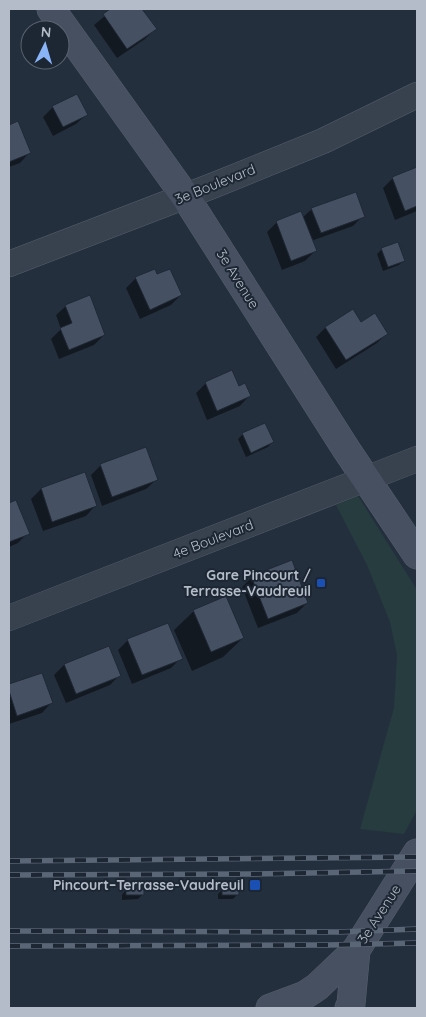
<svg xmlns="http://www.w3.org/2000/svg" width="426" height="1017" viewBox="0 0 426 1017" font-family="Quicksand,sans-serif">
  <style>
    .green { fill: #263c3f }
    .shadow { fill: #0007 }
    .building { fill: #455162; stroke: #1f2835 }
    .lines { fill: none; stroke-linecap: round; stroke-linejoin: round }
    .street-casing { stroke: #565f6c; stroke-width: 26 }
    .secondary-casing { stroke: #565f6c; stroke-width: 29 }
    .street { stroke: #38414e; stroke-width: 25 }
    .secondary { stroke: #465061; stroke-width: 28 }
    .rail-casing { stroke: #5a6575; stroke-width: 5.5 }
    .rail { stroke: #1d2633; stroke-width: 4; stroke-dasharray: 11; stroke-linecap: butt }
    .transit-dot { fill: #1a4fb4; stroke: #1d2633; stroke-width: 2 }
    .labels { text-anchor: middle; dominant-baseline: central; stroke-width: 4; stroke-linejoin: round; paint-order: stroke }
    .street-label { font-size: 14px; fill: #b4bcc9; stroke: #1d2633 }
    .poi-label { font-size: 14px; font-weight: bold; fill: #b4bcc9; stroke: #1d2633; text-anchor: end }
  </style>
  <rect width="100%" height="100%" fill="#242f3e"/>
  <path class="green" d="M358,496L417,590V810L404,834L360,829L394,708L397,655L390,622L367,565L336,505Z"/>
  <g class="shadow">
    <path d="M113,9H141L155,29L145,39L117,58L94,25Z"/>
    <path d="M53,107L86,115L76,124L53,136L43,117Z"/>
    <path d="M17,123L29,153L20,163L9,167V126Z"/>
    <path d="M417,169V211L395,220L383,188L393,178Z"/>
    <path d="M312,209L363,216L353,226L311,241L315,251L305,261L282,270L267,232L277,222L302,218Z"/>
    <path d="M382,249L404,260L399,265L383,271L377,254Z"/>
    <path d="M157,276L181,295L171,305L140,319L126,288L136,278Z"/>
    <path d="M66,306L104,335L94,345L59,359L51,339L61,329L56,315Z"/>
    <path d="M352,311L360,324L387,333L377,343L336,369L316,337L325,328Z"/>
    <path d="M232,372L238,387L249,396L240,406L207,420L196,393L206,383Z"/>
    <path d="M243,434L272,442L268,447L246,457L238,439Z"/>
    <path d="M101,465L156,480L146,489L102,506L91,475Z"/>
    <path d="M41,489L95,506L86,516L43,531L31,499Z"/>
    <path d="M16,502L28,533L18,543L9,547V504Z"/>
    <path d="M252,577L307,603L297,613L258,628L242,587Z"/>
    <path d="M194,611L243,638L223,657L192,671L174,630Z"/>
    <path d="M128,640L181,658L171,668L132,684L118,650Z"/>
    <path d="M108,647L120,675L110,685L66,703L54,675L64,665Z"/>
    <path d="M41,674L51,703L42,713L9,724V685Z"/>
    <path d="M223,889L238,894L233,899H218V894Z"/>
    <path d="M126,890L143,894L138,899L122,900V895Z"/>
  </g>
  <g class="building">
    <path d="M110,9H142L157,29L127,49L103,14Z"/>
    <path d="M77,94L88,115L63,127L52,106Z"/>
    <path d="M18,121L31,153L9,162V125Z"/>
    <path d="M417,167V206L405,211L392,177Z"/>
    <path d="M356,192L365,217L321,233L311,208Z"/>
    <path d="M301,211L317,251L291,261L276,221Z"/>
    <path d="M398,242L405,261L388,267L381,248Z"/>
    <path d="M155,269L157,274L170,269L182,295L150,310L135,277Z"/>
    <path d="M90,295L105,335L69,350L60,328L72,323L65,305Z"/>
    <path d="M353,309L361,322L375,313L388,334L346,360L325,327Z"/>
    <path d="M232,370L239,386L245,383L251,396L217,411L205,382Z"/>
    <path d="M265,423L274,442L251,453L242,433Z"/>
    <path d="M146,447L158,480L112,497L100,464Z"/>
    <path d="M85,472L97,506L52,522L41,488Z"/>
    <path d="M16,500L30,534L9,542V503Z"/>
    <path d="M292,560L308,603L268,619L251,576Z"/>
    <path d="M226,596L244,638L211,652L193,610Z"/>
    <path d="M168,623L183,659L142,675L127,639Z"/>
    <path d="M109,646L121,676L76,694L64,664Z"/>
    <path d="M42,673L53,703L17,716L9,691V684Z"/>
    <rect x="222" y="888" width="17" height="7"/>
    <rect x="126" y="889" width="18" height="6"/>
  </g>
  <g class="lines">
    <defs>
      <g id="street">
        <path d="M9,264L212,186L323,141L417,95"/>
        <path d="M9,618L417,459"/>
      </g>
      <g id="secondary">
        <path d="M51,9L185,196L346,449L417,555"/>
        <path d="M270,1008L305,995L317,987L356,950L417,853"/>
        <path d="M349,1008L351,1004L356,950"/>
      </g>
    </defs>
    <use href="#street" class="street-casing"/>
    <use href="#secondary" class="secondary-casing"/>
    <use href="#street" class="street"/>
    <use href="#secondary" class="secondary"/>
    <defs>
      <g id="rail">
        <path d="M9,861L417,857"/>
        <path d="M9,875L254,874L417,871"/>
        <path d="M9,931L339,932L417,929"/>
        <path d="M9,946L329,945L417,943"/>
      </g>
    </defs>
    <use href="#rail" class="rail-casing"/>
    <use href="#rail" class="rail"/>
  </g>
  <g class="transit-dot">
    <rect x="316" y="578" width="10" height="10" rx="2.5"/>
    <rect x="249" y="879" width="12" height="12" rx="2.5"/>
  </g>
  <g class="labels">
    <g class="street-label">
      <text transform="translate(215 184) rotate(-22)">3e Boulevard</text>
      <text transform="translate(238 279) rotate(58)">3e Avenue</text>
      <text transform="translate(213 539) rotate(-21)">4e Boulevard</text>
      <text transform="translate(379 914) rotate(-57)">3e Avenue</text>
    </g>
    <g class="poi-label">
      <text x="311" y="575">Gare Pincourt /<tspan x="311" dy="16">Terrasse-Vaudreuil</tspan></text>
      <text x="244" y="885">Pincourt–Terrasse-Vaudreuil</text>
    </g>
  </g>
  <rect width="426" height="1017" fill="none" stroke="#b4bcc9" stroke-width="20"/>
  <g transform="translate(45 45) rotate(5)"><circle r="24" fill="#1d2633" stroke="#59626f"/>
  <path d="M0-4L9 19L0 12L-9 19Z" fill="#8ab4f8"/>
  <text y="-8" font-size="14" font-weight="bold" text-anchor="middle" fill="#b4bcc9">N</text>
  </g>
</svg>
